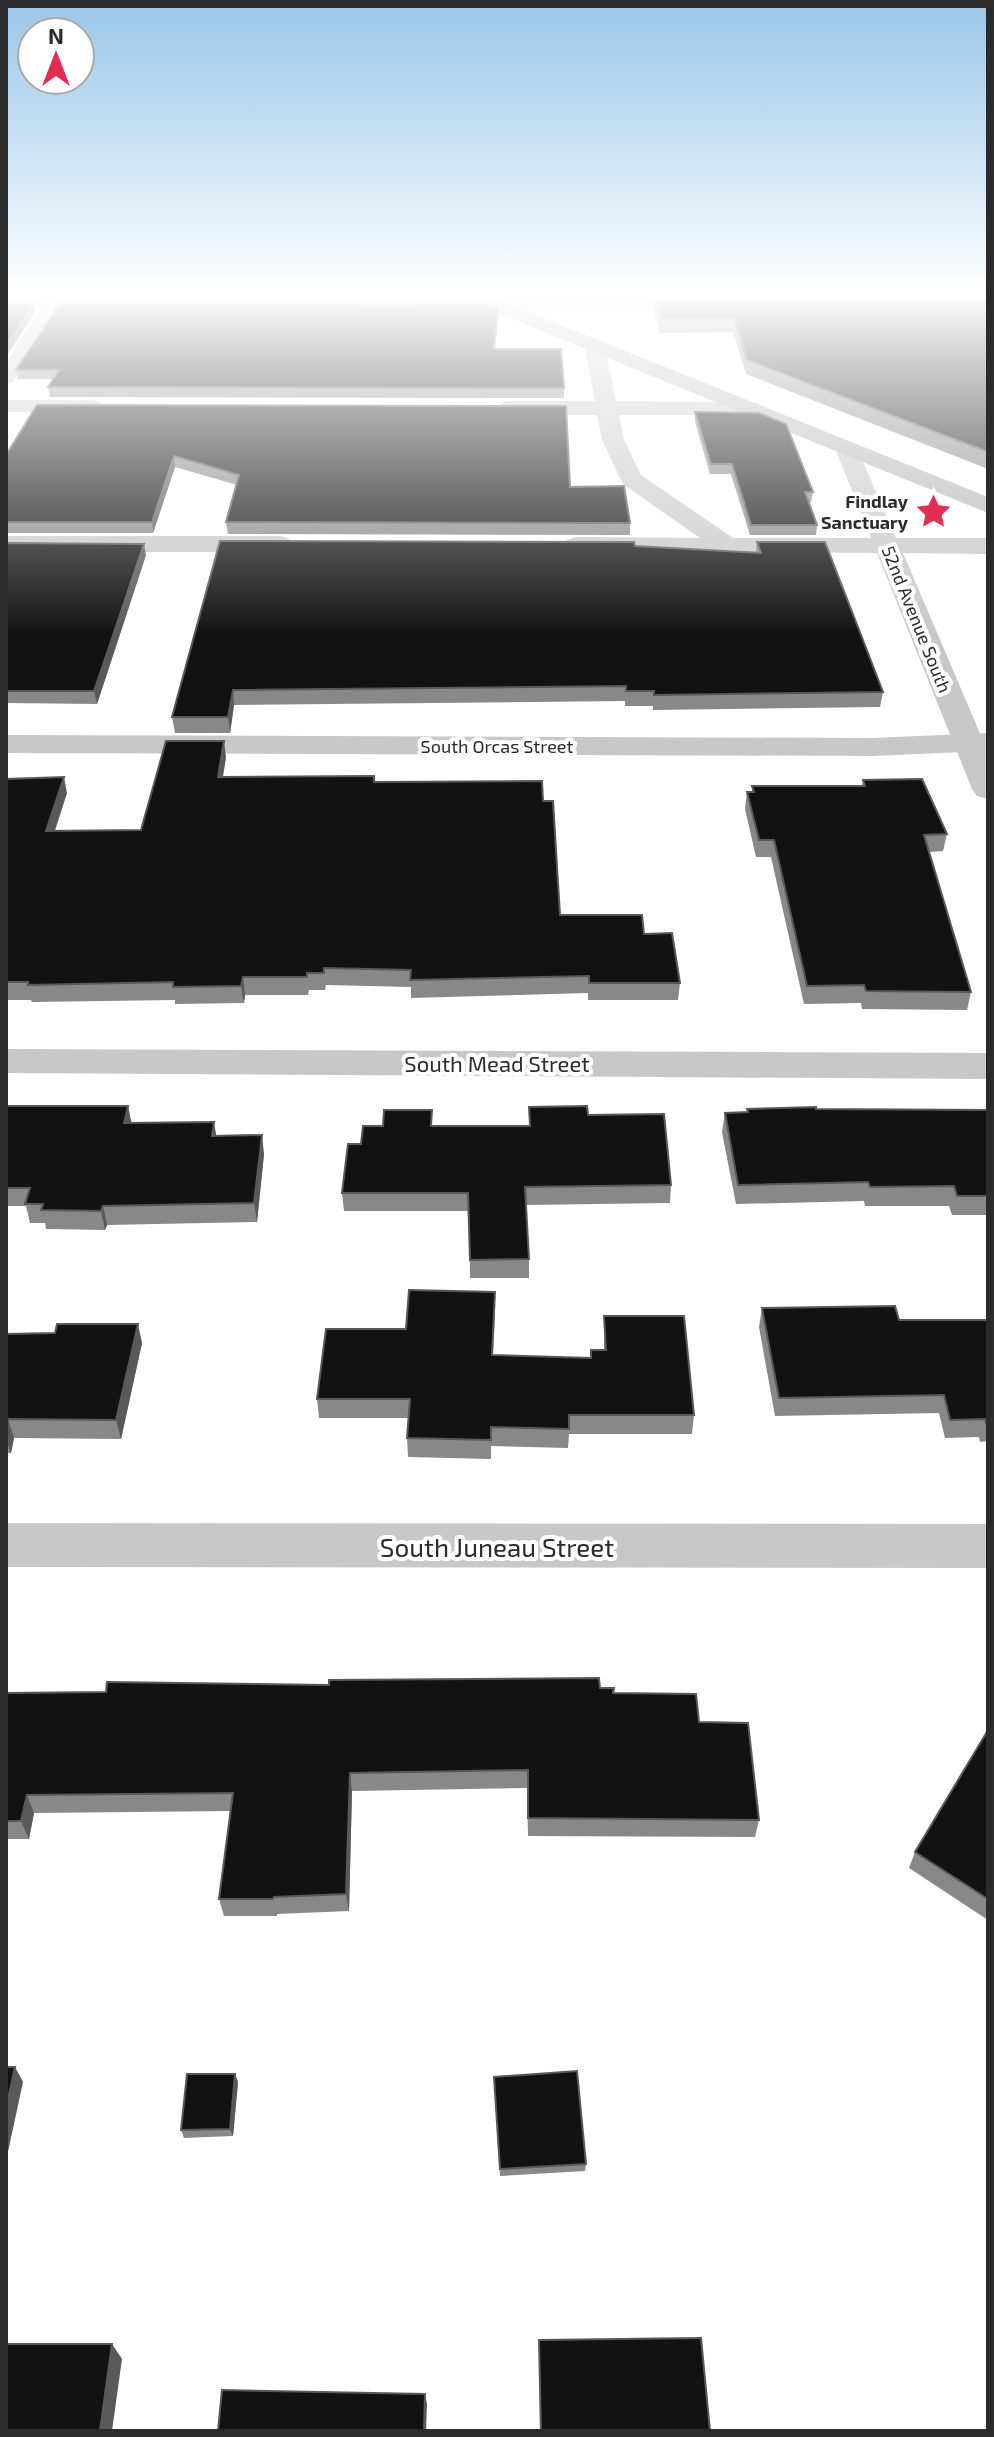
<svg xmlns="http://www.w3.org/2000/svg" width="994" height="2437" viewBox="0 0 994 2437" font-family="'Exo 2',sans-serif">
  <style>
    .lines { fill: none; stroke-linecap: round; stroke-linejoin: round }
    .minor { fill: #c8c8c8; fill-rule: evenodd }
    .tertiary { fill: #c8c8c8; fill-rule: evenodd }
    .secondary { fill: #b5b5b5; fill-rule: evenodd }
    .wall { fill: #888 }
    .shaded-wall { fill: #595959 }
    .building { fill: #121212; stroke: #595959; stroke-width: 2 }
    .labels { text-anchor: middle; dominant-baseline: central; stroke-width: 8; stroke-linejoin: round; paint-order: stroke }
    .far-poi-label { font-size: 18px; font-weight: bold; fill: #2b2b2b; stroke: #fff; text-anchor: end }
    .far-street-label { font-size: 18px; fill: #2b2b2b; stroke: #fff }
    .street-label { font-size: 22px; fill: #2b2b2b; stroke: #fff }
    .near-street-label { font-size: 26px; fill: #2b2b2b; stroke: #fff }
  </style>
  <rect width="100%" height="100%" fill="#fff"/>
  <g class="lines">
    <g class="minor">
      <path d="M6,297L716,298L725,304L716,310L60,309L13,382L6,384V362L41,309H6Z"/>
      <path d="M595,341L605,347L616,401L758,403L761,408L758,413L750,415H619L624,440L641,475L733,538H871L835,448L838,443H854L857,448L896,538H988V554L903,553L988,752V799L977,796L972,789L877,553L567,550L563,545L567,540L576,537L700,538L623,484L602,440L597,415H506L495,408L506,401H595L585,347Z"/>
      <path d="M6,400H94L105,406L94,412H8Z"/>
      <path d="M6,536H280L289,539L293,544L289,549L280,552H6Z"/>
      <path d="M6,1049L988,1053V1079L6,1073Z"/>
      <path d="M6,1523L988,1524V1568L6,1567Z"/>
    </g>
    <path class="tertiary" d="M988,733V751L872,756L6,753V735L872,738Z"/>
    <path class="secondary" d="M461,295H486L988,497V513L463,299Z"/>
  </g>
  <g class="wall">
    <path d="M655,300H988V469L746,374L733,332L660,333L654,313Z"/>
    <path d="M498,317L495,349L564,388V398L50,397L48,387L53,379H18L16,370Z"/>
    <path d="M37,405L570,487L630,523V535L228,534L226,522L237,485L175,467L153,533H6V455Z"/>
    <path d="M695,412L813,492L811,502H809L817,525L816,535H750L731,474H710L695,422Z"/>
    <path d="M220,541L635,546L756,552L757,542L883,692L880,707L653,710V706H625V701L234,705L230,733H175L172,717Z"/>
    <path d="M6,543L146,555L97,704L6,703Z"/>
    <path d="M226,757L223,777L375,782L543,801L560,915L644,934L680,983L678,1000H588V993L411,998V987L326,985L325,990H309L308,995H245L244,1003L175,1004V1000L32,1002L31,1000H6V779L67,793L55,831L141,830Z"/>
    <path d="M863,780L947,834L943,851L929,852L971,992L967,1010L862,1009L861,1003L804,1004L771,857H756L745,809L747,792H752V786H862Z"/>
    <path d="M6,1106H128L131,1123L217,1136L264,1154L257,1222L107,1225L105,1230L46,1229L45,1223H30L26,1206H6Z"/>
    <path d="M529,1107L588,1115L671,1185L670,1203L526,1205L529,1259V1278H470L469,1211H344L342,1193L361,1144L433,1126H529Z"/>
    <path d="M747,1109L988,1110V1215H952L949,1206H865L864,1201L736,1204L722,1132L725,1113L747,1112Z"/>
    <path d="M762,1308L899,1320H986L988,1312V1441L980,1442L979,1437L945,1438L939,1413L775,1416L759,1327Z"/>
    <path d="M495,1311L493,1355L590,1358L591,1350H604V1316L694,1415L692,1434H569L568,1448L491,1446V1459L408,1457L407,1438L408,1418H319L317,1399L406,1329Z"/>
    <path d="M6,1334L142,1343L121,1439L14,1438L11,1453H6Z"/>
    <path d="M600,1688L699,1722L759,1820L755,1837L528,1836L527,1788L352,1791L349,1911L277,1914V1916H224L219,1899L231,1811L34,1813L29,1839H6V1693Z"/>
    <path d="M988,1730V1920L909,1868L915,1852Z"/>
    <path d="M235,2074L238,2082L233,2136L184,2138L181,2130Z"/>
    <path d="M494,2077L586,2164L585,2171L500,2176Z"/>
    <path d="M539,2340L710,2431H540Z"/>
  </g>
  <g class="shaded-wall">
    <path d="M34,304L35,312L6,357V345Z"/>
    <path d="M174,456L175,467L153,533L152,522Z"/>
    <path d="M144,544L146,555L97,704L94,691Z"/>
    <path d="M233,690L234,705L230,733L228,717Z"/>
    <path d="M224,741L226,757L220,793L218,777Z"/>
    <path d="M64,777L67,793L49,847L46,831Z"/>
    <path d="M243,977L245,995L244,1003L241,986Z"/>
    <path d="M128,1106L132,1125L124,1123Z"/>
    <path d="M214,1122L217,1140L212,1136Z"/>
    <path d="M262,1135L264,1154L257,1222L254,1203Z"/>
    <path d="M103,1206L107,1225L105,1230L101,1211Z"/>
    <path d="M138,1324L142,1343L121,1439L116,1420Z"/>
    <path d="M8,1419L14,1438L11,1453L6,1439V1428Z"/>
    <path d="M350,1773L352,1791L349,1911L346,1894Z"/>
    <path d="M27,1795L34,1813L29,1839L21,1821Z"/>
    <path d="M15,2067L23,2082L6,2161V2108Z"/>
    <path d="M235,2074L238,2082L233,2136L230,2129Z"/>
    <path d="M112,2344L122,2359L112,2431H100Z"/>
    <path d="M425,2394L427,2404L426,2431H424Z"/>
  </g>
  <g class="building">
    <path d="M655,300H988V452L747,360L734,319H661Z"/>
    <path d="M6,303L34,304L6,345Z"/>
    <path d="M60,303L488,304L498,308L494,349H561L564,388L48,387L59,370H16Z"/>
    <path d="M37,405L566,406L570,487L624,486L630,523L226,522L239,475L174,456L152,522H6V455Z"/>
    <path d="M695,412L759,413L786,424L813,492H805L817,525H751L732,464H711Z"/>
    <path d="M220,541L634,542L635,546L761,553L757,542H825L883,692L654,695V691H626V686L233,690L228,717H172Z"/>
    <path d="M6,543L144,544L94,691H6Z"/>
    <path d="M166,741H224L218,777L374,776V782L542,781L543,801H553L560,915H642L644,934L672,933L680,983H589V976L410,980L411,970L324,968V973H307V977H243L241,986L173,987V982L28,985V982H6V779L64,777L46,831L141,830Z"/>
    <path d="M922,779L947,834L924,835L971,992L866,991L864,985L807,986L774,840H759L747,792H754L752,786H865L863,780Z"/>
    <path d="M6,1106H128L124,1123L214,1122L212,1136L262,1135L254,1203L103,1206L101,1211L41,1210L43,1204H25L30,1188H6Z"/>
    <path d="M587,1106L588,1115L664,1114L671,1185L525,1187L529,1259L470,1260L468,1193H342L348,1144H361L363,1126H383L384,1110H432L431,1126H530L529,1107Z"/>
    <path d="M816,1107V1109L988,1110V1196H957L954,1186L870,1187L868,1182L738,1185L725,1113L748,1112L747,1109Z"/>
    <path d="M409,1290L495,1292L492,1355L591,1358V1350H606L604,1316H684L694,1415H569V1429L491,1427V1440L407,1438L410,1399H317L326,1329H406Z"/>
    <path d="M895,1306L899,1320H988V1423H986L985,1419L950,1420L944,1395L779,1398L762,1308Z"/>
    <path d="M57,1324H138L116,1420L8,1419L6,1428V1334L55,1333Z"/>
    <path d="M599,1678L600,1688H614L613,1693L696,1694L699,1722L748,1723L759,1820L528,1818V1770L350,1773L346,1894L274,1897L273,1899H219L233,1793L27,1795L21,1821H6V1693L106,1692L107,1682L329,1685V1680Z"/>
    <path d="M988,1730V1899L915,1852Z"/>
    <path d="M6,2067H15L6,2108Z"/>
    <path d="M577,2071L586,2164L500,2169L494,2077Z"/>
    <path d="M187,2074H235L230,2129L181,2130Z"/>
    <path d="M701,2338L710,2431H541L539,2340Z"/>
    <path d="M6,2344H112L100,2431H6Z"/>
    <path d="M222,2390L425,2394L424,2431H218Z"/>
  </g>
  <linearGradient id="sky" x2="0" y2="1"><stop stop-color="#99c6e9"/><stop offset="0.46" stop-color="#fff"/><stop offset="1" stop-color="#fff" stop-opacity="0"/></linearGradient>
  <rect width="994" height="636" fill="url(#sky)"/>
  <defs>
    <symbol id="sight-bare" viewBox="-9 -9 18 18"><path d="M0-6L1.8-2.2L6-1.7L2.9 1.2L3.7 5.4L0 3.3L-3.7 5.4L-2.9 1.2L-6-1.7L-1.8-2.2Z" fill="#e32d52" stroke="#fff" stroke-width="2.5" paint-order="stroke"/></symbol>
  </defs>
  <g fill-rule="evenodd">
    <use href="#sight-bare" x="908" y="486" width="51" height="51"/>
  </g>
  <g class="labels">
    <g class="far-poi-label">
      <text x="908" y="501">Findlay<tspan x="908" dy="21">Sanctuary</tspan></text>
    </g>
    <g class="far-street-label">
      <text transform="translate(917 619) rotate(68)">52nd Avenue South</text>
      <text x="497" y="746">South Orcas Street</text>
    </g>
    <g class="street-label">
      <text x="497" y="1063">South Mead Street</text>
    </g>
    <g class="near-street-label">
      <text x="497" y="1546">South Juneau Street</text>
    </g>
  </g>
  <rect width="994" height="2437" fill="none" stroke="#2b2b2b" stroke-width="16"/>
  <g transform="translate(56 56)"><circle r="38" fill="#ffffff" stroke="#aaaaaa" stroke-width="2"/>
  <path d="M0-6L14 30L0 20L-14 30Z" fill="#e32d52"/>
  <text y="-12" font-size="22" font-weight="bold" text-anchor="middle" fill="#2b2b2b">N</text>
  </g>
</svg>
